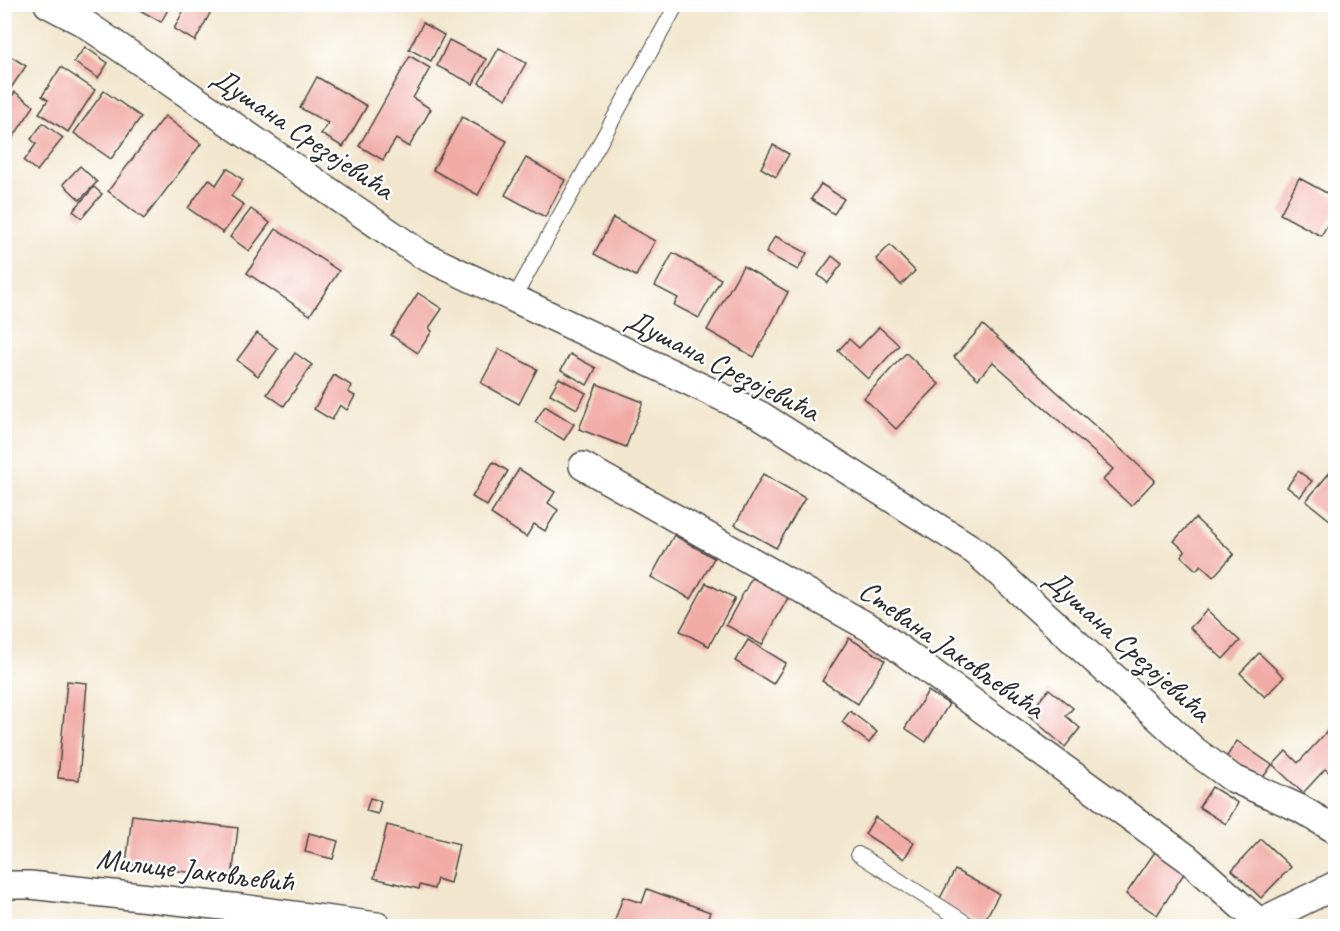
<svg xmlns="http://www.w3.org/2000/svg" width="1340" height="931" viewBox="0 0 1340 931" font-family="Caveat,sans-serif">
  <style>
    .building { fill: #f1aba5 }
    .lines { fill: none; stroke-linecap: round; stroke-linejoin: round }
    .service-casing { stroke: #494743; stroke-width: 16 }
    .minor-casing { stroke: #494743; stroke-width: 30 }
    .service { stroke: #fff; stroke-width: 14 }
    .minor { stroke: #fff; stroke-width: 27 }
    .labels { text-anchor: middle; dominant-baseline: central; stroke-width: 5; stroke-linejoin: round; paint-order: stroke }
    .street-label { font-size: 30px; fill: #2b2b2b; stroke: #fff }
  </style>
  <rect width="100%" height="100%" fill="#fff"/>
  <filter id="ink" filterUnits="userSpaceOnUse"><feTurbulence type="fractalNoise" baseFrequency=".0167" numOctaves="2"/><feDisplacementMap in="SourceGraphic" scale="12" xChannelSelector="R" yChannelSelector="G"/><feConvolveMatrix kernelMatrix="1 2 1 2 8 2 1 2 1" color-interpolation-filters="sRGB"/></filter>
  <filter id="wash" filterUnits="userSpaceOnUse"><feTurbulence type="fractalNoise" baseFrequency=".008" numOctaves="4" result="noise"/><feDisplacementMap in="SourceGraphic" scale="24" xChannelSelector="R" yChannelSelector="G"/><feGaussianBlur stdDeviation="1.35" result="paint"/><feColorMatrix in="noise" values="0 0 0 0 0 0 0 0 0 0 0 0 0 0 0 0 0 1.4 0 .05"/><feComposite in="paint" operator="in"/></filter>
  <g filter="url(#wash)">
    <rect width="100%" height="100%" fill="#f2e7ce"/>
    <g id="blocks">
      <g class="building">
        <path d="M129,4H171L161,22Z"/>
        <path d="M187,4H215L195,41L174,29Z"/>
        <path d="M423,23L444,35L431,61L409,49Z"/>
        <path d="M449,40L486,59L473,84L437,66Z"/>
        <path d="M85,47L108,63L98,78L74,62Z"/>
        <path d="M499,48L526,63L506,99L479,83Z"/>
        <path d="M4,52L26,66L4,98Z"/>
        <path d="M410,56L430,68L413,98L431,109L409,147L396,139L383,160L359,146Z"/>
        <path d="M61,67L95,90L68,132L39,113L48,100L42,96Z"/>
        <path d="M317,77L367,106L343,147L321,134L328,123L300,108Z"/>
        <path d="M104,91L141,117L111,159L74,133Z"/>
        <path d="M15,92L34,106L8,145L4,142V108Z"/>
        <path d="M165,116L201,144L144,219L108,191Z"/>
        <path d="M462,117L507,141L478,195L433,170Z"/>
        <path d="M43,123L63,138L37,171L24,161L36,144L31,139Z"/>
        <path d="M773,145L789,154L776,177L761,168Z"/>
        <path d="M526,158L565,180L545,217L505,195Z"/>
        <path d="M80,166L97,182L80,200L63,184Z"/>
        <path d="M227,168L243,180L231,196L244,205L223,233L188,208L209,179L216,185Z"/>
        <path d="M1299,178L1336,198V209L1321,236L1280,214Z"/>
        <path d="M821,184L844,199L834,214L811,199Z"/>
        <path d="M94,187L102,194L82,218L73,211Z"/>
        <path d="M251,209L270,223L249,251L230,237Z"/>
        <path d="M613,218L655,241L636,276L594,254Z"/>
        <path d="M276,229L339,271L310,315L247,273Z"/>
        <path d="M775,236L807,253L798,270L766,253Z"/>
        <path d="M890,245L915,271L901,285L876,259Z"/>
        <path d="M673,253L721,279L699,318L674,305L678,298L655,286Z"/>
        <path d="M832,256L842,264L828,283L818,275Z"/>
        <path d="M743,266L788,292L754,357L707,330Z"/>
        <path d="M418,293L442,309L429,328L432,331L418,353L391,335Z"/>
        <path d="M983,325L1155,480L1131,506L1103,480L1113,469L993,362L978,379L954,357Z"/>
        <path d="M879,327L899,345L868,379L838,351L849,339L859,348Z"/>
        <path d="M257,333L278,349L258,376L237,360Z"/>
        <path d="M499,349L537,369L519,404L481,383Z"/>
        <path d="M295,353L312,365L284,406L267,394Z"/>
        <path d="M906,353L939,384L896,429L864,398Z"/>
        <path d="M570,354L596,368L587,385L561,370Z"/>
        <path d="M334,375L352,386L348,392L355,396L347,410L340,405L332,420L314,409Z"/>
        <path d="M559,378L586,393L577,409L550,394Z"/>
        <path d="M597,384L643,402L626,447L579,429Z"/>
        <path d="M545,406L574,424L564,440L535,422Z"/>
        <path d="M493,462L508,471L487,506L472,497Z"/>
        <path d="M519,469L555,492L548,503L558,510L545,531L534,524L526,537L491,514Z"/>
        <path d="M1298,471L1312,481L1300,497L1287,487Z"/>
        <path d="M1331,471L1336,474V525L1306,501Z"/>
        <path d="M763,474L805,498L776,548L735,525Z"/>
        <path d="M1195,518L1234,554L1213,577L1201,565L1196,570L1181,556L1185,551L1174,541Z"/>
        <path d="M674,535L714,558L691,599L651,577Z"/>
        <path d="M754,574L790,594L762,645L726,625Z"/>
        <path d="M706,583L735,598L709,646L680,631Z"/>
        <path d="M1207,610L1240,641L1223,659L1190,628Z"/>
        <path d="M849,638L885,660L858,704L822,681Z"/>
        <path d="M748,640L786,663L773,684L735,661Z"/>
        <path d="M1259,653L1284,677L1265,697L1240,673Z"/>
        <path d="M67,681L87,683L79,780L58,778Z"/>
        <path d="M1049,689L1073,708L1066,716L1080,728L1065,747L1028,715Z"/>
        <path d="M928,691L949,704L926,742L905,728Z"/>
        <path d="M850,711L877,732L869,743L842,722Z"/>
        <path d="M1333,725L1336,728V778L1325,769L1303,793L1273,765L1286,751L1298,763Z"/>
        <path d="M1237,741L1272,765L1259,783L1225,759Z"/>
        <path d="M4,785H8L6,814H4Z"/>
        <path d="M1212,787L1238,803L1226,824L1199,807Z"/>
        <path d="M370,798L381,801L378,814L366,811Z"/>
        <path d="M132,815L238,828L232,878L126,864Z"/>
        <path d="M875,817L914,843L904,859L865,834Z"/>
        <path d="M387,825L459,844L450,883L437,879L434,889L420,885L419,889L374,878Z"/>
        <path d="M309,833L338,841L333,859L305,852Z"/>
        <path d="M1261,839L1291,867L1261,898L1232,870Z"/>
        <path d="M1159,846L1189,866L1157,915L1126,894Z"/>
        <path d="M955,870L999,894L982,925L938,902Z"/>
        <path d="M647,889L710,912L705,926H613L623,897L642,903Z"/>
      </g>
    </g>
  </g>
  <g filter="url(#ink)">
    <use href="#blocks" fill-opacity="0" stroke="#494743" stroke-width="1.5"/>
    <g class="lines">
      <defs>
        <g id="service">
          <path d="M514,298L677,4"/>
          <path d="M858,854L971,926"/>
        </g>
        <g id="minor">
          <path d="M48,4L84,23L422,255L760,415L975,551L1195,751L1232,778L1299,808L1336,830"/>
          <path d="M583,466L872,629L1187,858L1259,922"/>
          <path d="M4,885H30L241,908L377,926"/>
          <path d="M1252,926L1336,885"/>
        </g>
      </defs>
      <use href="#service" class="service-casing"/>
      <use href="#minor" class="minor-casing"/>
      <use href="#service" class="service"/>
      <use href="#minor" class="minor"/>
    </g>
  </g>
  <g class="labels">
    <g class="street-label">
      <text transform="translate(303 133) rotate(34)">Душана Срезојевића</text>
      <text transform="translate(723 365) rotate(27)">Душана Срезојевића</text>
      <text transform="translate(1128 645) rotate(42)">Душана Срезојевића</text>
      <text transform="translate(952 649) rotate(35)">Стевана Јаковљевића</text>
      <text transform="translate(195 870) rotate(7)">Милице Јаковљевић</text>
    </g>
  </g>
  <rect width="1340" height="931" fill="none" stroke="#fff" stroke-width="24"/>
</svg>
